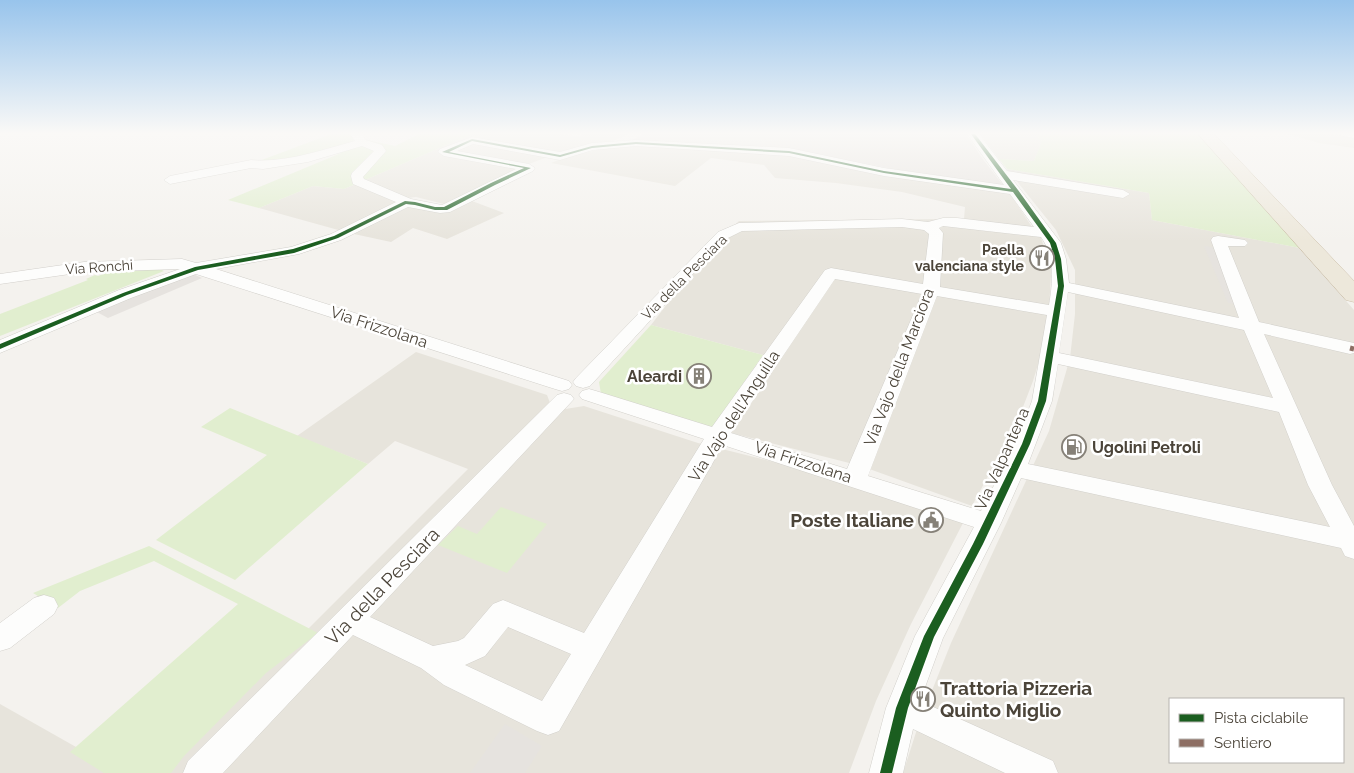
<svg xmlns="http://www.w3.org/2000/svg" width="1354" height="773" viewBox="0 0 1354 773" font-family="Raleway,sans-serif">
  <style>
    .residential { fill: #e7e4dc; fill-rule: evenodd }
    .industrial { fill: #e6e2de }
    .green { fill: #e1eecf }
    .parking { fill: #e6e3df }
    .lines { fill: none; stroke-linecap: round; stroke-linejoin: round }
    .minor-casing { stroke: #d2d0cb; stroke-width: 1 }
    .highway-casing { stroke: #ccbfa9; stroke-width: 1 }
    .minor { fill: #fdfdfc; fill-rule: evenodd }
    .highway { fill: #ede8db; fill-rule: evenodd }
    .quiet { stroke: #8d6e63; stroke-width: 5; stroke-dasharray: 11 5; stroke-linecap: butt }
    .cycleway-casing { stroke: #fff; stroke-width: 3 }
    .cycleway { fill: #1b5e20; fill-rule: evenodd }
    .labels { text-anchor: middle; dominant-baseline: central; stroke-width: 5; stroke-linejoin: round; paint-order: stroke }
    .far-poi-label { font-size: 14px; font-weight: bold; fill: #4b4439; stroke: #fff; text-anchor: end }
    .far-street-label { font-size: 14px; fill: #4b4439; stroke: #fff }
    .street-label { font-size: 16px; fill: #4b4439; stroke: #fff }
    .poi-label { font-size: 16px; font-weight: bold; fill: #4b4439; stroke: #fff; text-anchor: end }
    .near-poi-label { font-size: 19px; font-weight: bold; fill: #4b4439; stroke: #fff; text-anchor: end }
    .near-street-label { font-size: 19px; fill: #4b4439; stroke: #fff }
  </style>
  <rect width="100%" height="100%" fill="#f4f2ee"/>
  <g class="residential">
    <path d="M472,134H557L579,136L584,134H628L613,141L558,153L521,167L448,203L444,204L416,197L408,198L342,231L259,208L313,186L344,189Z"/>
    <path d="M980,134H1037L1041,143L1034,161L999,159Z"/>
    <path d="M1288,134L1354,135V148L1319,143Z"/>
    <path d="M620,145L789,153L1008,191L1032,227L964,219L965,207L902,192L836,183L775,178L764,165L711,158L675,186L551,163L566,157Z"/>
    <path d="M1007,169L1149,193L1152,220L1300,248L1354,310V773H903L919,723L951,643L1049,431L1070,358L1075,314V270L1056,230ZM1170,699H1343V762H1170Z"/>
    <path d="M472,201L504,213L447,239L413,228L391,242L354,234L412,204L456,208Z"/>
    <path d="M950,219L948,226L993,232L994,229L1040,235L1051,267V276L1049,309L1042,351L1033,381L1018,420L972,506L861,466L712,428L763,355L651,325L713,244L739,221Z"/>
    <path d="M416,352L547,395L553,411L584,406L698,443L853,482L963,523L911,624L876,701L849,773H164L468,469L395,441L368,464L297,436Z"/>
    <path d="M0,704L122,773H0Z"/>
  </g>
  <path class="industrial" d="M644,134H966L982,158L1003,185L893,169L793,149L632,140Z"/>
  <g class="green">
    <path d="M331,134H355L362,139L395,146L419,134H472L344,189L313,186L259,208L228,200L341,153L259,161Z"/>
    <path d="M1037,134H1200L1300,248L1152,220L1149,193L1007,169L999,159L1034,161L1041,143Z"/>
    <path d="M152,265L164,271L0,336V314L88,280L86,279L95,275L98,276L126,266Z"/>
    <path d="M651,325L763,355L712,428L601,394L599,382Z"/>
    <path d="M230,408L368,464L235,580L156,540L267,455L201,427Z"/>
    <path d="M501,507L547,524L507,573L438,545L458,526L477,534Z"/>
    <path d="M149,546L318,633L266,673L184,756L171,773H104L70,752L238,604L154,561L80,591L58,608L33,593Z"/>
  </g>
  <g class="parking">
    <path d="M709,135L765,138L766,145L698,142L707,139Z"/>
    <path d="M1204,246L1218,248L1244,305L1228,303Z"/>
    <path d="M186,271L202,278L108,318L93,310Z"/>
    <path d="M505,724L542,746L525,773H470Z"/>
  </g>
  <g class="lines">
    <defs>
      <g id="minor">
        <path d="M350,134H361L366,140L382,145L386,151L363,177L364,179L411,199L442,205L516,169L444,156L438,152L440,149L472,137L560,152L592,143L636,140L789,148L884,168L1004,185L967,134H979L1007,171L1123,190L1130,194L1123,198L1013,180L1061,243L1066,259L1069,283L1239,318L1211,240L1213,237L1218,236L1245,240L1248,243L1245,246H1228L1259,322L1354,343V353L1350,354L1264,334L1332,485L1354,526V559L1345,556L1341,548L1021,478L1001,523L943,638L920,701L1053,761L1058,773H1005L913,729L903,773H869L886,708L915,636L974,527L723,445L559,731L548,735L537,731L444,685L421,668L353,635L223,773H183L188,761L557,395L564,393L571,395L574,399L370,617L433,646L458,641L464,638L493,604L503,600L584,633L704,439L582,399L579,395L582,391L589,389L596,391L712,427L825,270L831,268L923,284L929,234L924,230L902,227L742,231L728,238L714,251L590,386L583,388L576,386L573,382L576,378L718,232L739,223L902,219L928,222L943,218H957L1034,227L1010,194L884,176L789,156L636,146L593,150L560,160L473,144L457,151L529,164L535,168L533,171L450,212L440,213L408,207L341,240L299,254L216,269L569,381L572,385L569,389L562,391L555,389L196,274L131,298L0,353V340L119,290L180,269L84,272L0,284V274L84,262L182,259L196,263L291,247L331,234L396,202L353,184L351,176L352,173L374,151L362,146L308,162L263,169L251,168L170,184L164,180L170,176L251,160C286,163 321,150 355,141ZM943,226L1041,237C1055,256 1053,283 1049,305L940,287L943,233L939,228ZM835,279L922,294L847,469L731,433ZM1068,292L1244,330L1273,398L1059,353ZM937,296L1047,315L1032,401L1015,444L981,511L868,476ZM1058,364L1279,412L1308,485L1330,527L1028,464L1052,401ZM508,627L571,654L542,701L465,665L485,656Z"/>
        <path d="M1340,134H1354V138L1342,136Z"/>
        <path d="M44,595L54,598L58,606L54,614L10,648L0,651V623L34,598Z"/>
      </g>
      <path id="highway" d="M1198,134H1214L1354,281V302L1346,300Z"/>
    </defs>
    <use href="#minor" class="minor-casing"/>
    <use href="#highway" class="highway-casing"/>
    <use href="#minor" class="minor"/>
    <use href="#highway" class="highway"/>
    <path class="quiet" d="M1350,348L1354,349"/>
    <defs>
      <path id="cycleway" d="M971,134H975L1018,190L1056,243L1061,259L1064,286L1046,401L1030,444L983,544L934,637L908,708L892,773H880L896,708L924,636L973,544L1022,444L1038,401L1058,286L1055,259L1050,243L1013,192L884,173L789,153L636,144L592,148L560,157L472,141L449,152L531,168L495,185L447,210H435L415,205L406,204L338,238L294,253L198,270L127,295L0,349V344L123,293L195,267L293,249L334,236L405,201L415,202L435,207H444L491,183L524,168L442,152L472,139L560,155L592,146L636,142L789,151L884,171L1011,189Z"/>
    </defs>
    <use href="#cycleway" class="cycleway-casing"/>
    <use href="#cycleway" class="cycleway"/>
  </g>
  <linearGradient id="sky" x2="0" y2="1"><stop stop-color="#98c4ec"/><stop offset="0.55" stop-color="#faf9f7"/><stop offset="1" stop-color="#faf9f7" stop-opacity="0"/></linearGradient>
  <rect width="1354" height="242" fill="url(#sky)"/>
  <defs>
    <symbol id="restaurant-ring" viewBox="-11 -11 22 22"><circle r="9.5" fill="#fff" stroke="#868178" stroke-width="1.5"/><path d="M-5-6h1v4h1v-4h1v4h1v-4h1v5L-1.5 .5V6h-2V.5L-5-1ZM5-6V6H3V1.5H1.5Q1.5-4 5-6Z" fill="#868178"/></symbol>
    <symbol id="building-ring" viewBox="-11 -11 22 22"><circle r="9.5" fill="#fff" stroke="#868178" stroke-width="1.5"/><path d="M-4-6H4V6H1V3H-1V6H-4ZM-2.5-4.3h1.7v1.8h-1.7ZM.8-4.3h1.7v1.8H.8ZM-2.5-1h1.7V.8h-1.7ZM.8-1h1.7V.8H.8Z" fill="#868178"/></symbol>
    <symbol id="fuel-ring" viewBox="-11 -11 22 22"><circle r="9.5" fill="#fff" stroke="#868178" stroke-width="1.5"/><path d="M-5.5-6h7V0h2V4h1.3V-2.5L3-4.5l.8-.8L6-3V5H2.5V1h-1V6h-7ZM-4.2-4.7v3.2H.2V-4.7Z" fill="#868178"/></symbol>
    <symbol id="civic-ring" viewBox="-11 -11 22 22"><circle r="9.5" fill="#fff" stroke="#868178" stroke-width="1.5"/><path d="M-.6-6.5H3V-4.5H.6V-3L4-1V1h2V6H-6V1h2V-1L-.6-3ZM-1.2 2.5V6h2.4V2.5Z" fill="#868178"/></symbol>
  </defs>
  <g fill-rule="evenodd">
    <use href="#restaurant-ring" x="1028" y="244" width="28" height="28"/>
    <use href="#building-ring" x="685" y="362" width="28" height="28"/>
    <use href="#fuel-ring" x="1060" y="433" width="28" height="28"/>
    <use href="#civic-ring" x="917" y="506" width="28" height="28"/>
    <use href="#restaurant-ring" x="909" y="685" width="28" height="28"/>
  </g>
  <g class="labels">
    <g class="far-poi-label">
      <text x="1024" y="250">Paella<tspan x="1024" dy="16">valenciana style</tspan></text>
    </g>
    <g class="far-street-label">
      <text transform="translate(99 267) rotate(-4)">Via Ronchi</text>
      <text transform="translate(684 277) rotate(-45)">Via della Pesciara</text>
    </g>
    <g class="street-label">
      <text transform="translate(379 327) rotate(18)">Via Frizzolana</text>
      <text transform="translate(899 367) rotate(-69)">Via Vajo della Marciora</text>
      <text transform="translate(734 416) rotate(-57)">Via Vajo dell'Anguilla</text>
      <text transform="translate(1002 459) rotate(-66)">Via Valpantena</text>
      <text transform="translate(803 462) rotate(18)">Via Frizzolana</text>
    </g>
    <g class="poi-label">
      <text x="682" y="376">Aleardi</text>
      <text x="1092" y="447" text-anchor="start">Ugolini Petroli</text>
    </g>
    <g class="near-poi-label">
      <text x="914" y="520">Poste Italiane</text>
      <text x="940" y="688" text-anchor="start">Trattoria Pizzeria<tspan x="940" dy="22">Quinto Miglio</tspan></text>
    </g>
    <g class="near-street-label">
      <text transform="translate(382 586) rotate(-46)">Via della Pesciara</text>
    </g>
  </g>
  <rect x="1169" y="698" width="175" height="65" fill="#ffffff" stroke="#b7b4b0"/>
  <rect x="1179" y="714" width="25" height="8" fill="#1b5e20" stroke="#b7b4b0"/>
  <text x="1214" y="723" font-size="15" fill="#4b4439">Pista ciclabile</text>
  <rect x="1179" y="739" width="25" height="8" fill="#8d6e63" stroke="#b7b4b0"/>
  <text x="1214" y="748" font-size="15" fill="#4b4439">Sentiero</text>
</svg>
